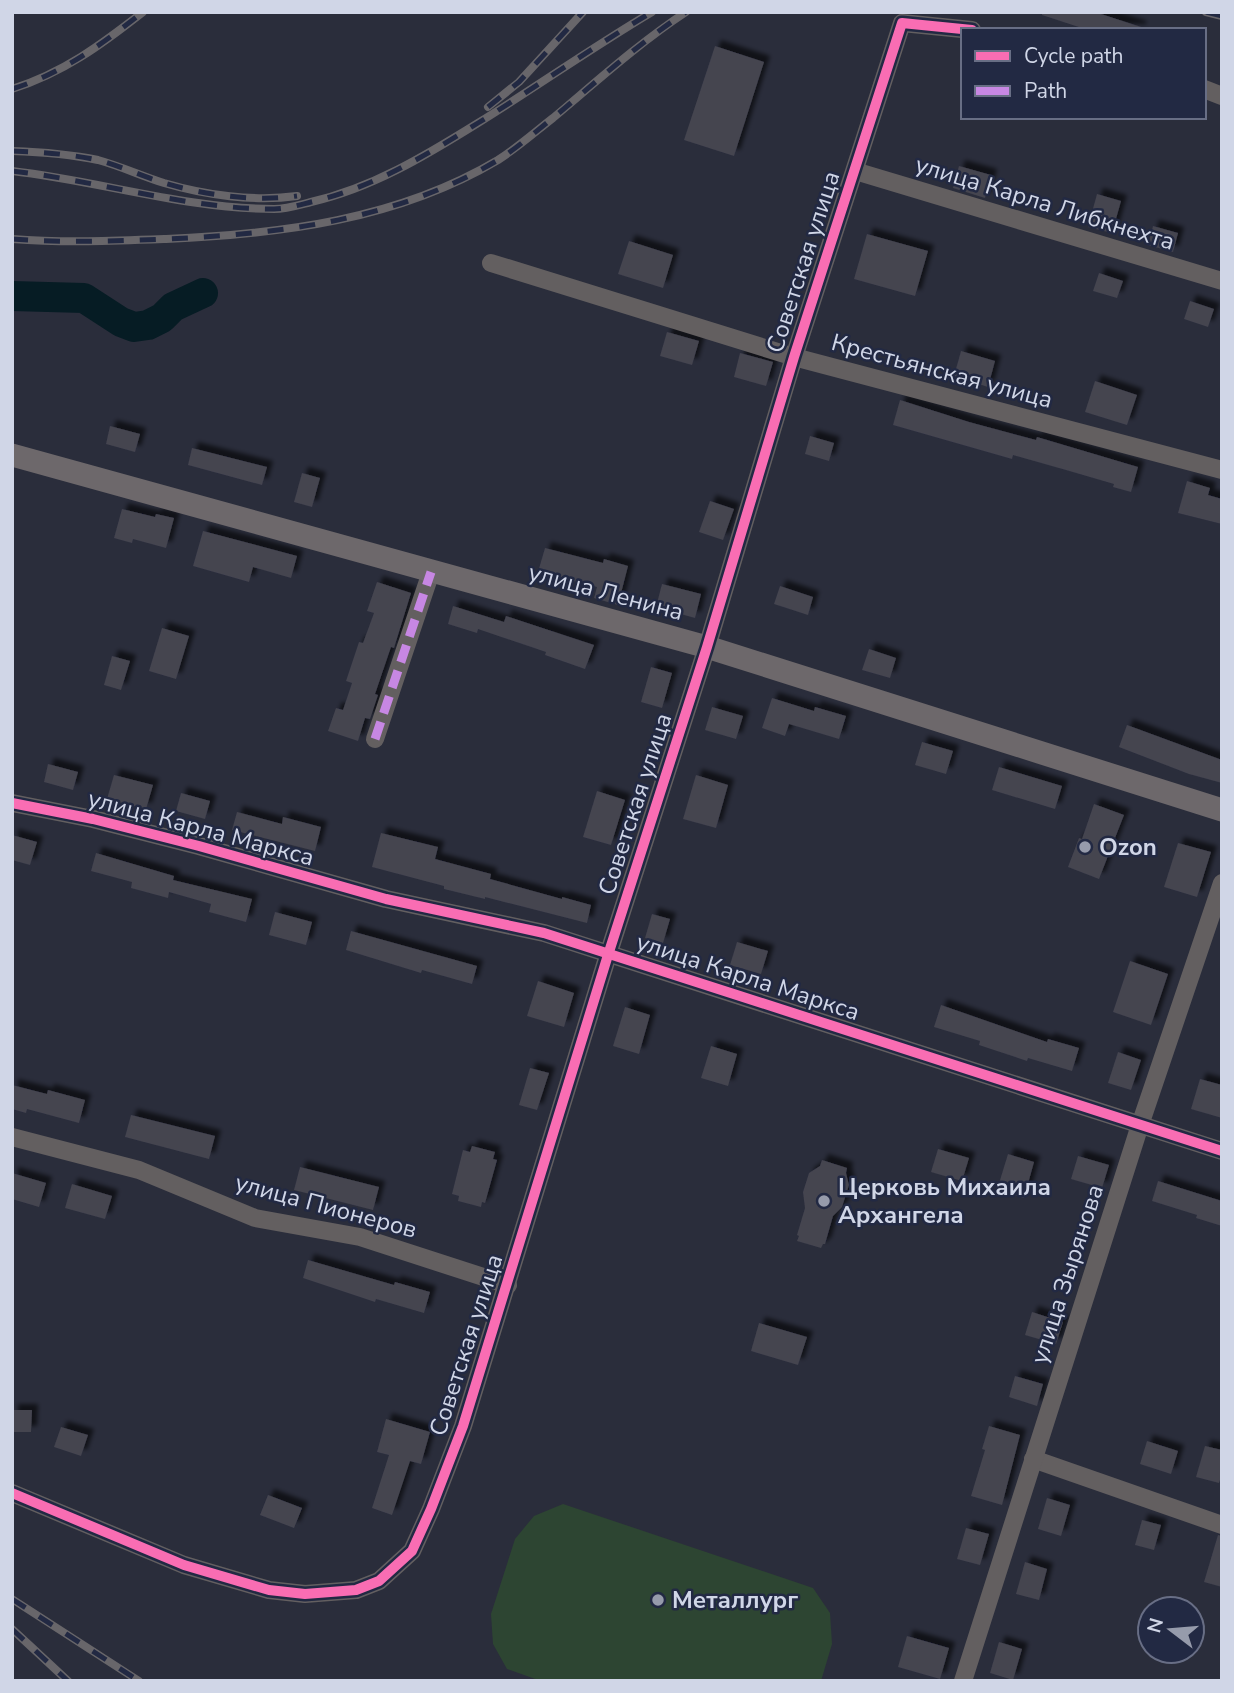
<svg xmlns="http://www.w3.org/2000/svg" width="1234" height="1693" viewBox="0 0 1234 1693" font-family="'Nunito Sans',sans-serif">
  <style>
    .green { fill: #2d4532 }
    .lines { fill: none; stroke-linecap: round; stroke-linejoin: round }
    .river { stroke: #061c24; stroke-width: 30 }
    .building { fill: #444450; filter: url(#shadow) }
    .minor { stroke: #635f60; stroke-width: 18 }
    .major { stroke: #6d686b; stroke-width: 23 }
    .rail-casing { stroke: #68666a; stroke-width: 8 }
    .rail { stroke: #222943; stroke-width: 5; stroke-dasharray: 16; stroke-linecap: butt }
    .quiet { stroke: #c787e3; stroke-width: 9; stroke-dasharray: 18 9; stroke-linecap: butt }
    .cycleway-casing { stroke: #222943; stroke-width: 15 }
    .cycleway { stroke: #f96db3; stroke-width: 10 }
    .poi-dot { fill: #969bab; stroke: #222943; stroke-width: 2.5 }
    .labels { text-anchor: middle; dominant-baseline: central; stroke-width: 5; stroke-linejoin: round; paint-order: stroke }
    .street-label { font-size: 24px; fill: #d0d6e7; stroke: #222943 }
    .poi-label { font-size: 24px; font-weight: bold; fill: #d0d6e7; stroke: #222943; text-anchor: start }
  </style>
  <defs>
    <filter id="shadow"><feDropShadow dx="6" dy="-6" stdDeviation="2" flood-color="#0009"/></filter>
  </defs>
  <rect width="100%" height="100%" fill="#2a2d3b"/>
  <path class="green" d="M563,1504L813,1588L830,1613L832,1644L821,1681H541L507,1669L493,1644L491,1614L515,1539L534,1516Z"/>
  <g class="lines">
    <path class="river" d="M12,296L84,298L121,322L134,327L148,325L162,318L173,307L203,293"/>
  </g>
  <g class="building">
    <path d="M1042,12H1102L1101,14L1141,27L1140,30H1088L1042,15Z"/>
    <path d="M715,46L764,62L734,156L684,140Z"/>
    <path d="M959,166L991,175L985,198L953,188Z"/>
    <path d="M1097,194L1121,201L1112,233L1088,227Z"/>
    <path d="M1153,226L1178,233L1173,252L1148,245Z"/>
    <path d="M867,234L928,251L915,296L854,279Z"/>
    <path d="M629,241L673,255L663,288L618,274Z"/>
    <path d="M1099,273L1123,281L1117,298L1093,291Z"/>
    <path d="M1190,301L1214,309L1208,327L1184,319Z"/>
    <path d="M667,332L699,341L692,365L660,356Z"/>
    <path d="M961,351L995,361L988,387L954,376Z"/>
    <path d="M740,353L773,362L766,386L734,377Z"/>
    <path d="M1095,381L1137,395L1127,425L1085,412Z"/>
    <path d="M900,400L969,422L1036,440L1037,437L1138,467L1131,492L1113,487L1114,484L1066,470L1013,455L1012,459L893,425Z"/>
    <path d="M110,426L140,434L135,452L106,444Z"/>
    <path d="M810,436L834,443L829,461L805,454Z"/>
    <path d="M192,448L267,467L262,485L188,465Z"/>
    <path d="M302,473L320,478L312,507L294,502Z"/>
    <path d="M1187,481L1210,488L1208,495L1222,499V524L1178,513Z"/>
    <path d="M710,501L734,509L723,540L699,532Z"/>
    <path d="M122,509L155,517L156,514L174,518L166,548L133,539L132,543L114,538Z"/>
    <path d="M203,531L297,556L291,578L253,567L249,582L193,566Z"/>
    <path d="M545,548L603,563L604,559L628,566L618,605L594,598L597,587L538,572Z"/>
    <path d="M377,582L411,593L394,648L391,647L375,694L378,695L370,719L365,718L358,741L328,731L336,708L343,710L352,683L346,681L359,642L363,643L374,613L367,611Z"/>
    <path d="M662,584L701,594L695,618L656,607Z"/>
    <path d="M780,586L813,597L808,615L774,604Z"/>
    <path d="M453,606L504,622L506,616L594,645L585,669L545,655L546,652L478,629L477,633L448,624Z"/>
    <path d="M162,628L189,636L176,679L149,671Z"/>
    <path d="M869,649L896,658L890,678L862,670Z"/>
    <path d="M112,656L130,661L121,690L104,685Z"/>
    <path d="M651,667L672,673L662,708L641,702Z"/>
    <path d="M772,698L814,711L815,707L846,716L839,739L789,724L785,736L762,728Z"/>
    <path d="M712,707L743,716L736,739L705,730Z"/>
    <path d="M1127,725L1222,760V783L1189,774L1119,747Z"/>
    <path d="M922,742L953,751L946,774L915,765Z"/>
    <path d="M48,764L78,772L73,790L44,782Z"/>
    <path d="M999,767L1062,786L1055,809L992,790Z"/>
    <path d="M114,775L153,785L146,809L107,799Z"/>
    <path d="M696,775L728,785L716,828L683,819Z"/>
    <path d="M597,791L625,800L611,845L583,837Z"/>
    <path d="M181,793L210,801L205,819L176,811Z"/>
    <path d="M1094,804L1124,815L1099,879L1068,867L1079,838L1082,839Z"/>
    <path d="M237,812L282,824L283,817L321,827L315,851L232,830Z"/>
    <path d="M381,833L438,847L435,859L491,874L490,879L562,899V897L591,905L587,923L485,897V899L444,889V886L372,867Z"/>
    <path d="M12,835L37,842L30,865L12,860Z"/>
    <path d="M1178,843L1211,852L1197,897L1164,887Z"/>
    <path d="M96,853L174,876L173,880L252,899L246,922L209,912L211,904L169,892L168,898L131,888L132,882L91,871Z"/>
    <path d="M275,912L312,922L306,945L269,935Z"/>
    <path d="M652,914L670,919L663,943L645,938Z"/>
    <path d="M351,931L477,966L472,984L422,970L421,973L346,950Z"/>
    <path d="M737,942L768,951L761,974L730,965Z"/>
    <path d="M1130,961L1168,974L1151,1025L1113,1012Z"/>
    <path d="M538,981L574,993L564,1027L527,1016Z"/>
    <path d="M941,1005L1047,1042L1048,1039L1079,1048L1072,1071L1028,1058L1027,1061L979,1045L980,1041L934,1027Z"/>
    <path d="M625,1007L650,1015L639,1054L613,1046Z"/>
    <path d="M711,1046L737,1054L728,1086L701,1078Z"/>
    <path d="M1118,1052L1141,1060L1131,1090L1108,1083Z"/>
    <path d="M530,1068L549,1073L537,1110L519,1105Z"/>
    <path d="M1200,1079L1222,1085V1118L1191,1109Z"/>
    <path d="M12,1085L47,1094L48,1090L85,1100L79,1123L27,1109L26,1113L12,1109Z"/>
    <path d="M131,1115L215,1136L209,1159L125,1137Z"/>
    <path d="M472,1146L495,1152L493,1159L497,1160L485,1203L482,1202L481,1207L458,1201L459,1196L452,1194L463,1150L470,1152Z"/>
    <path d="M938,1149L969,1158L962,1181L931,1172Z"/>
    <path d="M1008,1154L1034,1162L1024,1198L997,1190Z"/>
    <path d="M1078,1156L1109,1165L1102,1188L1071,1179Z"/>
    <path d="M822,1160L847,1168L846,1173L849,1185L842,1207L833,1216L825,1244H823L821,1248L797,1241L799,1236L797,1235L805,1208L803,1192L809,1173L820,1166Z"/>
    <path d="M300,1167L379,1187L373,1210L294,1190Z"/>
    <path d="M12,1173L46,1183L39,1207L12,1199Z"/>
    <path d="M1158,1181L1222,1201V1226L1196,1218L1197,1215L1152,1201Z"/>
    <path d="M72,1184L112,1196L105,1219L65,1208Z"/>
    <path d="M308,1260L394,1285L395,1282L430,1292L424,1313L376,1299L375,1302L303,1278Z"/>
    <path d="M1032,1312L1063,1322L1056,1344L1025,1335Z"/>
    <path d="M759,1323L807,1337L798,1365L751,1351Z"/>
    <path d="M1015,1376L1043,1384L1037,1406L1009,1397Z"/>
    <path d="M12,1410H32L31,1432H12Z"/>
    <path d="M386,1419L430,1432L421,1464L410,1461L392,1515L372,1508L389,1455L377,1452Z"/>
    <path d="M989,1426L1020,1435L1002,1505L971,1496L985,1450L982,1449Z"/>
    <path d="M61,1427L88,1435L81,1456L54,1447Z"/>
    <path d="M1147,1441L1178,1451L1171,1474L1140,1464Z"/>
    <path d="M1205,1446L1222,1450V1474L1219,1483L1196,1477Z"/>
    <path d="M268,1495L302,1508L294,1528L260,1515Z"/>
    <path d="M1047,1498L1070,1505L1061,1536L1038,1529Z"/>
    <path d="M1142,1520L1161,1525L1154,1550L1135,1545Z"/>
    <path d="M966,1528L989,1534L980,1565L957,1559Z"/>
    <path d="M1218,1535L1222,1536V1587L1204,1582Z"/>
    <path d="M1025,1562L1047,1569L1039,1600L1016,1594Z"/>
    <path d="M907,1636L949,1648L940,1679L898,1667Z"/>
    <path d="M999,1642L1022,1649L1013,1680L990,1673Z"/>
  </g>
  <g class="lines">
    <g class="minor">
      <path d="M1204,89L1222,96"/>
      <path d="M855,171L1222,281"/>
      <path d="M491,263L794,357L1222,470"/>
      <path d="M375,739L431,572"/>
      <path d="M12,803L93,819L199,846L386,899L544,933L1222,1151"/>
      <path d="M12,1137L139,1170L255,1218L360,1237L508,1285"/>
      <path d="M1033,1459L1222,1525"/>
      <path d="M12,1493L184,1565L269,1590L305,1594L356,1590L379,1581L412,1551L431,1509L463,1426L608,955L707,647L794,357L902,23L972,30"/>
      <path d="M963,1681L1140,1125L1222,883"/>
    </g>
    <path class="major" d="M12,455L707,647L1222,810"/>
    <defs>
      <g id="rail">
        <path d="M1206,12L1222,16"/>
        <path d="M12,89C63,73 101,45 143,12"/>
        <path d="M488,107L519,82L583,12"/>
        <path d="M12,151C41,152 69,154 98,160C120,166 142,176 164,183C205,195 254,202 297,196"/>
        <path d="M12,171C100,181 186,209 274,209C286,209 299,205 311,202C372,188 425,156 478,123C536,87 593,47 652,12"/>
        <path d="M12,239C64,243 114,241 166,239C281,234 397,220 498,160C517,148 535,132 553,118C596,82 639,43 686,12"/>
        <path d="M12,1599L139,1681"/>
        <path d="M12,1629L68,1681"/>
      </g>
    </defs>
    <use href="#rail" class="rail-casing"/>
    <use href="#rail" class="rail"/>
    <path class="quiet" d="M375,739L431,572"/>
    <defs>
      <g id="cycleway">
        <path d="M12,803L93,819L199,846L386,899L544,933L1222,1151"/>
        <path d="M12,1493L184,1565L269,1590L305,1594L356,1590L379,1581L412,1551L431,1509L463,1426L608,955L707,647L794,357L902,23L972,30"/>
      </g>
    </defs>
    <use href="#cycleway" class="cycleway-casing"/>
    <use href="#cycleway" class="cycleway"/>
  </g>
  <g class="poi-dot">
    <circle cx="1085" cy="847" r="7"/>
    <circle cx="824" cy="1201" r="7"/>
    <circle cx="658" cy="1600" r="7"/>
  </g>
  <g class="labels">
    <g class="street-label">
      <text transform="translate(1045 203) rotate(17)">улица Карла Либкнехта</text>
      <text transform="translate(803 262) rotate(-72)">Советская улица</text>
      <text transform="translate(942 371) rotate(15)">Крестьянская улица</text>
      <text transform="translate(606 592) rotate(15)">улица Ленина</text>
      <text transform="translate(635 804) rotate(-72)">Советская улица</text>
      <text transform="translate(201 828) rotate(15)">улица Карла Маркса</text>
      <text transform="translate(748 977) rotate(18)">улица Карла Маркса</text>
      <text transform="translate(326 1206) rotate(15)">улица Пионеров</text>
      <text transform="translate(1067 1274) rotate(-72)">улица Зырянова</text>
      <text transform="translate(466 1345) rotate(-72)">Советская улица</text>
    </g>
    <g class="poi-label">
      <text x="1099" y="847">Ozon</text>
      <text x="838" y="1187">Церковь Михаила<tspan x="838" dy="28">Архангела</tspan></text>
      <text x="672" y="1600">Металлург</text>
    </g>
  </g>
  <rect width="1234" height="1693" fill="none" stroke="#d0d6e7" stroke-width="28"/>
  <rect x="961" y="28" width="245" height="91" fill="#222943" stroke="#686e85" stroke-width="2"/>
  <rect x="975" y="51" width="35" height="10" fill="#f96db3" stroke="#686e85" stroke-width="2"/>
  <text x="1024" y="63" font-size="21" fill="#d0d6e7">Cycle path</text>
  <rect x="975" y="86" width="35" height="10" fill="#c787e3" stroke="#686e85" stroke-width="2"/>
  <text x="1024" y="98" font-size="21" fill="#d0d6e7">Path</text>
  <g transform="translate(1171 1630) rotate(286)"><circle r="33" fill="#222943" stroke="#686e85" stroke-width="2"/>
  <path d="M0-5L12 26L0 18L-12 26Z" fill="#969bab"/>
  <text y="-10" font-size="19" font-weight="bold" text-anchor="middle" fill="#d0d6e7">N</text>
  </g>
</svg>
